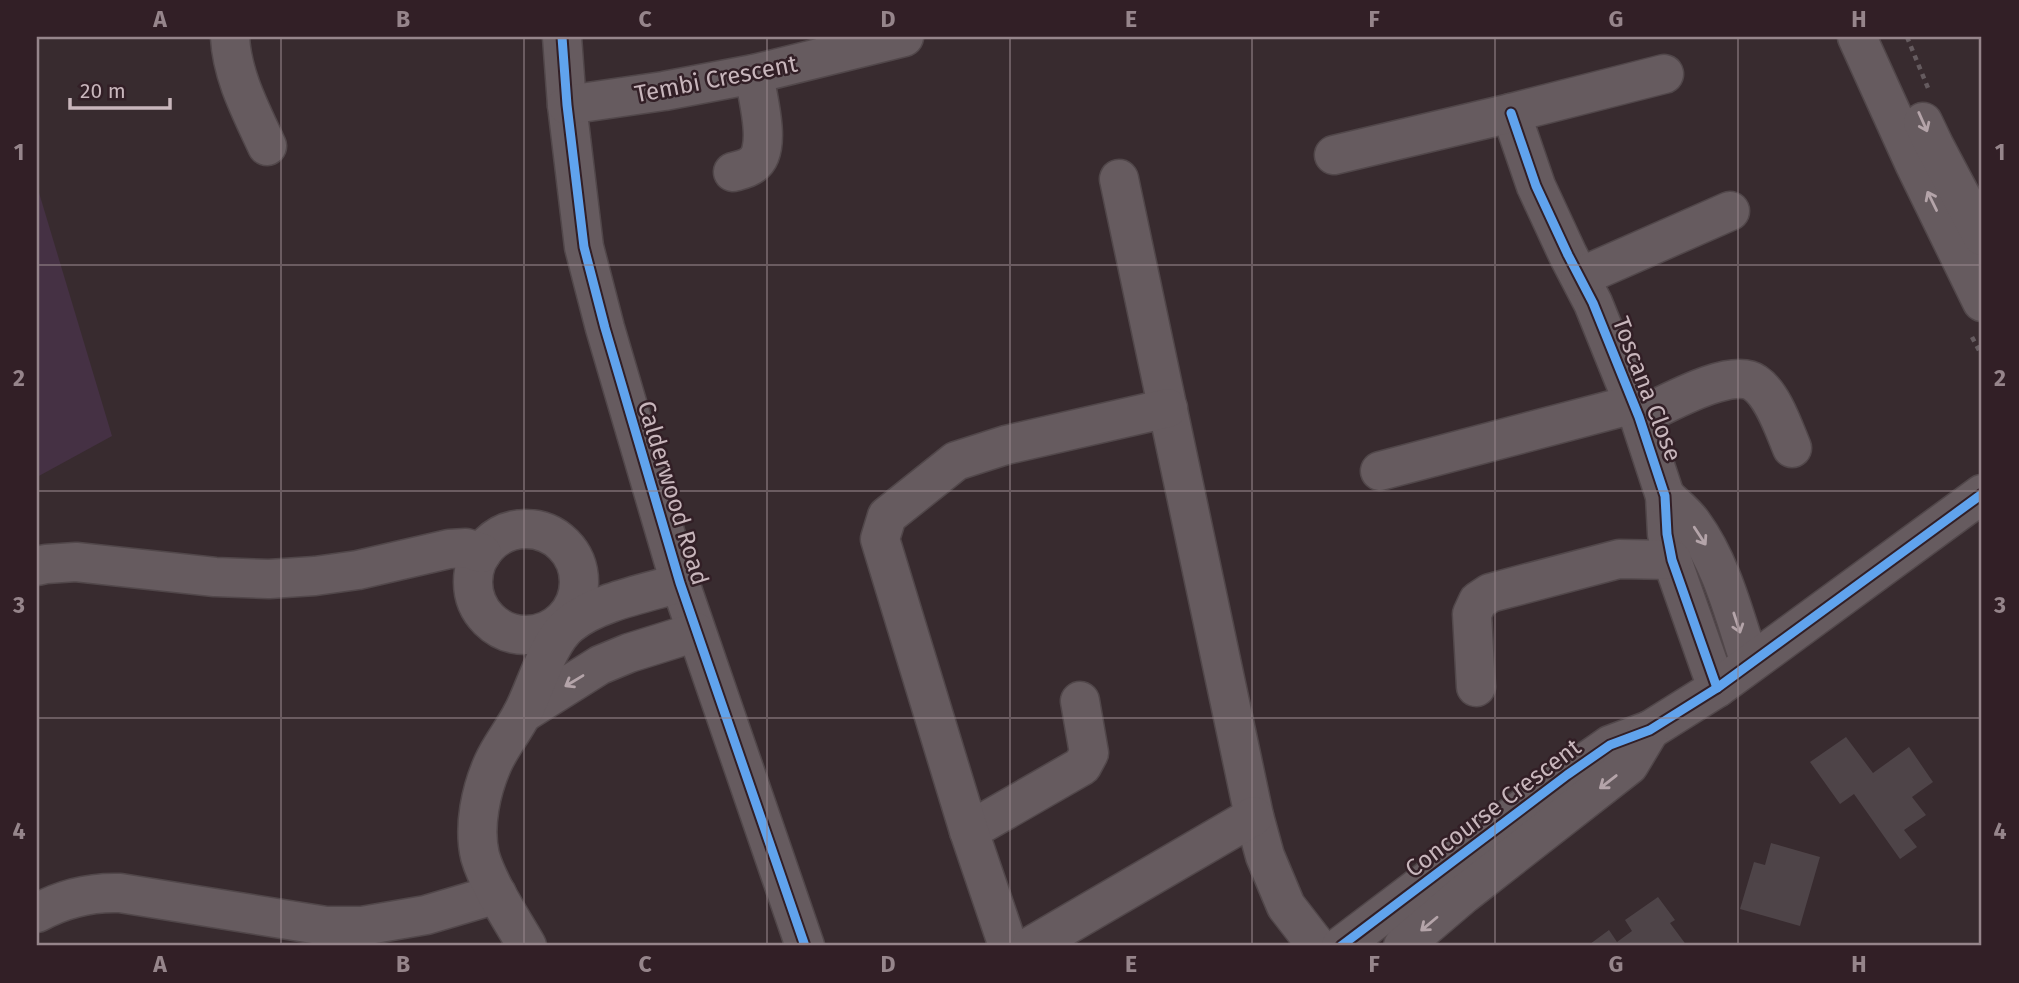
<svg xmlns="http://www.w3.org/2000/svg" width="2019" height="983" viewBox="0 0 2019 983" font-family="'Fira Sans',sans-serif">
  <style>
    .green { fill: #453144 }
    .building { fill: #4e4448 }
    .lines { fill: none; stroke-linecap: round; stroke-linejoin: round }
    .minor-casing { stroke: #51474a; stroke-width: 41 }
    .path { stroke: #655b5f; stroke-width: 4.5; stroke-dasharray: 5 5; stroke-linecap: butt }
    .minor { stroke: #665b5f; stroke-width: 38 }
    .cycleway-casing { stroke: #321f26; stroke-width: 13 }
    .cycleway { stroke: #60a3ed; stroke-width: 9 }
    .oneway { stroke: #b4a4a9 }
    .grid { fill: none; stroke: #96858b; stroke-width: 2; stroke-opacity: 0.55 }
    .labels { text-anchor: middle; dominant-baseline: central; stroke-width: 5; stroke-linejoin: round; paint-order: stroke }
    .street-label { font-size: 24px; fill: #c8b6bc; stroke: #321f26 }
    .neatline { fill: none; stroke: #96858b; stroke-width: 2.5 }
    .grid-label { font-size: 23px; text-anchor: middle; font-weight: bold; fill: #96858b }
  </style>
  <rect width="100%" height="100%" fill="#382b2f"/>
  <path class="green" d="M37,186L112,436L37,477Z"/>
  <g class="building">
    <path d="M1846,737L1873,773L1909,747L1933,782L1912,797L1926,815L1904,830L1917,847L1900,859L1854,794L1840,804L1810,762Z"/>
    <path d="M1771,843L1820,857L1800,926L1740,909L1754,862L1765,865Z"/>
    <path d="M1658,897L1675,920L1670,923L1687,946H1592L1590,944L1609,930L1617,942L1632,931L1625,920Z"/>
  </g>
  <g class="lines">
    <defs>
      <g id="minor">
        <path d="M230,37C232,76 251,111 267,146"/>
        <path d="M562,37L567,105L584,247L605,328L680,583L805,946"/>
        <path d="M1857,37L1915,165L1982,302"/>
        <path d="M567,105L664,91L754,74L904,37"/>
        <path d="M1511,113L1536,186L1568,255L1593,303L1639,417L1665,496L1667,534L1672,560L1717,688"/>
        <path d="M1923,122L1934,145L1982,236"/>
        <path d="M1334,155L1511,113L1664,74"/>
        <path d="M733,172C739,170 748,169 753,164C773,150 757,96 754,74"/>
        <path d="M1119,179L1254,816L1265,856L1286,906L1317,946"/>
        <path d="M1580,277L1730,211"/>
        <path d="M1639,417C1663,406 1732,366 1755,383C1773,395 1784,429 1792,448"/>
        <path d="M1380,471L1634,404"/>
        <path d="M1665,496C1674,505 1685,513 1692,523C1722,564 1734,615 1750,663"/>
        <circle cx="526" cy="582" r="53"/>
        <path d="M37,566L46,564L76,562L215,577L269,579L315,576L358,570L449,549L466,548L482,553"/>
        <path d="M1476,687L1472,614L1478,601L1490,593L1619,559L1672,560"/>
        <path d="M522,714L600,665L629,653L696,632"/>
        <path d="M969,831L1082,766L1089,753L1080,701"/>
        <path d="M37,913C64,898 90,892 120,893L326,926H362L426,915L497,894"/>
        <path d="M527,946C512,920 488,884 480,856C473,826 481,790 493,763C501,745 514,730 523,712C536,687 548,641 570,624C597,602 646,593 680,583"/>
        <path d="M1008,946L969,831L880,539L887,516L956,461L1006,445L1168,408"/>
        <path d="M1031,946L1254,816"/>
        <path d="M1341,946L1567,775L1610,745L1650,730L1717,688L1982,494"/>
        <path d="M1403,946L1464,894L1629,765L1650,730"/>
      </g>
    </defs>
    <use href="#minor" class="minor-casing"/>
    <g class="path">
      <path d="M1907,37L1928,88"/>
      <path d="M1972,337L1982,356"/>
    </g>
    <use href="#minor" class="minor"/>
    <defs>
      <g id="cycleway">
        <path d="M562,37L567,105L584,247L605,328L680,583L805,946"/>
        <path d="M1511,113L1536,186L1568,255L1593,303L1639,417L1665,496L1667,534L1672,560L1717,688"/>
        <path d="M1341,946L1567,775L1610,745L1650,730L1717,688L1982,494"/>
      </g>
    </defs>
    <use href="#cycleway" class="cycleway-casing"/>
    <use href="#cycleway" class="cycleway"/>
  </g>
  <defs><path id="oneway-shaft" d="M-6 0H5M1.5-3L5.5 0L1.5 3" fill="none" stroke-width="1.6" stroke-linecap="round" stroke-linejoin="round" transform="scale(1.75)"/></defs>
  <g class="oneway">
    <use href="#oneway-shaft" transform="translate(1923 122) rotate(66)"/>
    <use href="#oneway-shaft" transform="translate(1932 201) rotate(-116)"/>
    <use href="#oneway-shaft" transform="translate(1700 536) rotate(57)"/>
    <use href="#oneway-shaft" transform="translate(1737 623) rotate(72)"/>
    <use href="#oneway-shaft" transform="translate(574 681) rotate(149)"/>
    <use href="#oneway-shaft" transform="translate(1608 782) rotate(142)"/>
    <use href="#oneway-shaft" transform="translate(1429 924) rotate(140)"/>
  </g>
  <path class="grid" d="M281,37V946M524,37V946M767,37V946M1010,37V946M1252,37V946M1495,37V946M1738,37V946M37,265H1982M37,491H1982M37,718H1982"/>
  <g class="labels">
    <g class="street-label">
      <text transform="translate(716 79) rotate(-11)">Tembi Crescent</text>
      <text transform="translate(1647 389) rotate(69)">Toscana Close</text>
      <text transform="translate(673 493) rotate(73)">Calderwood Road</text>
      <text transform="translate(1493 808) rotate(-37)">Concourse Crescent</text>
    </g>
  </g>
  <rect width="2019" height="983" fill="none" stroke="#321f26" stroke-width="77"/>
  <path d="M70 98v10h100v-10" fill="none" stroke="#c8b6bc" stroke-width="3.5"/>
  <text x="80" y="98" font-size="21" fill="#c8b6bc" stroke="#321f26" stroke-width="5" paint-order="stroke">20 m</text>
  <rect x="38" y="38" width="1942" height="906" class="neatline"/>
  <g class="grid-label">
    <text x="160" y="27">A</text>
    <text x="403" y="27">B</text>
    <text x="645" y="27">C</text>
    <text x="888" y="27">D</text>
    <text x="1131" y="27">E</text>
    <text x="1374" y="27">F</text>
    <text x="1616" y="27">G</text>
    <text x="1859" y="27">H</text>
    <text x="19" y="160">1</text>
    <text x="2000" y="160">1</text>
    <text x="19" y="386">2</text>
    <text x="2000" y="386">2</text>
    <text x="19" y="613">3</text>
    <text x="2000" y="613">3</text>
    <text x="19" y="839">4</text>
    <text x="2000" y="839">4</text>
    <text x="160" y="972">A</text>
    <text x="403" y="972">B</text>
    <text x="645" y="972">C</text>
    <text x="888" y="972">D</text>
    <text x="1131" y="972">E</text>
    <text x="1374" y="972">F</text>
    <text x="1616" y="972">G</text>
    <text x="1859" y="972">H</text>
  </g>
</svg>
